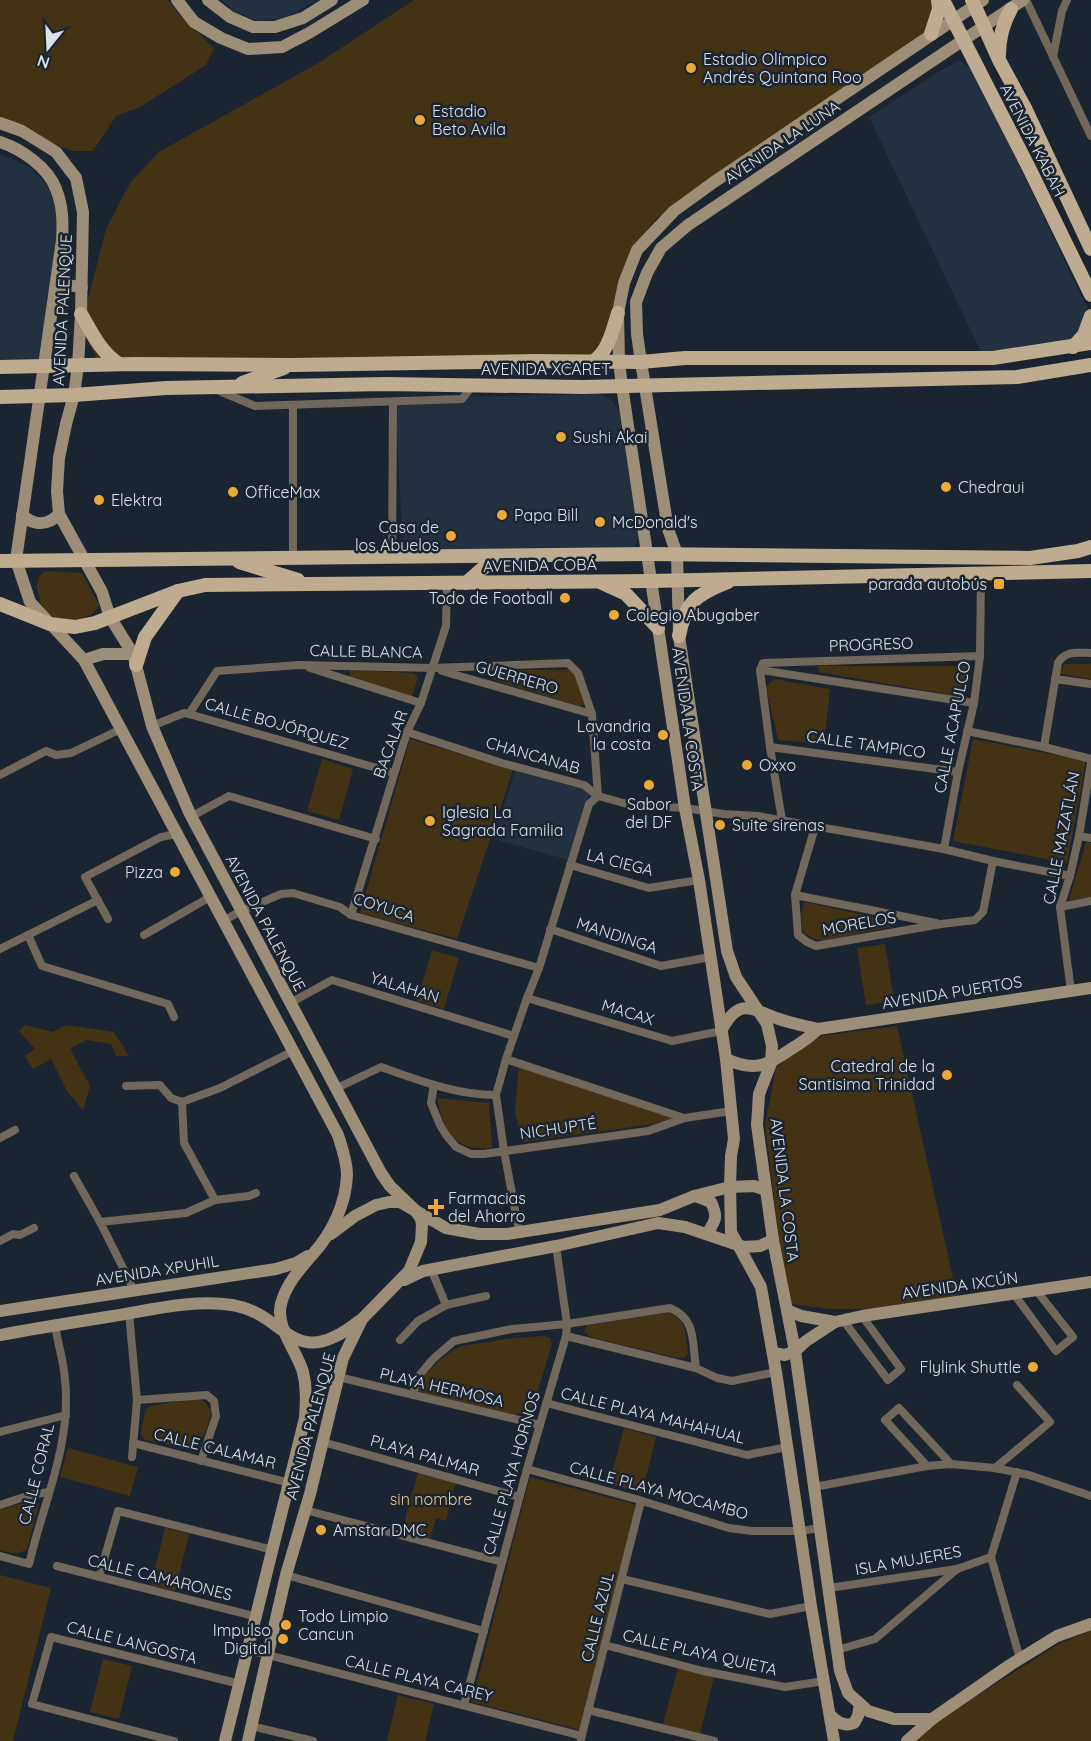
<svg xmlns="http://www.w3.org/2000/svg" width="1091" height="1741" viewBox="0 0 1091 1741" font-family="Quicksand,sans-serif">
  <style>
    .built { fill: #223040 }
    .green { fill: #443215 }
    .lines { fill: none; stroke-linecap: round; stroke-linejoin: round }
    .street { stroke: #71675a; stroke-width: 8 }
    .secondary { stroke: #9d8e78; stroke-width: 12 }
    .primary { stroke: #bfab8f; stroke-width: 14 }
    .poi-dot { fill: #eba939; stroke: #1b2531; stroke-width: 2 }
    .labels { text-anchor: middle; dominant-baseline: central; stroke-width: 5; stroke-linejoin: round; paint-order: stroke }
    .poi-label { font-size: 16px; fill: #dae1e9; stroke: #1b2531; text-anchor: start }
    .street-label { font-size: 16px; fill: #dae1e9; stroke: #1b2531 }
    .park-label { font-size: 16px; fill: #ebc58d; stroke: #1b2531 }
  </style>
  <rect width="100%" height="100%" fill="#1b2531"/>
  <g class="built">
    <path d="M221,0H316L284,19L257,20L235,12Z"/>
    <path d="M960,60L974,72L1087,307L1088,316L1083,332L1071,342L981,352L869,117L935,74Z"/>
    <path d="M0,154L15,160L32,169L47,185L57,207L60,236L39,359L21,363H0Z"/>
    <path d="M599,394L611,400L619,411L638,534L637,543L633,550L403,549L395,398Z"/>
    <path d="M516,767L591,790L569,860L494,839Z"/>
  </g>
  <g class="green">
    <path d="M0,0H168L181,17L214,48L206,65L140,107L116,116L93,151H73L0,124Z"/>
    <path d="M414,0H931L932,5L928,27L917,40L685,198L656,219L638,243L601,353L589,358L97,359L89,343L83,319L106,229L130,183L159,152L320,62Z"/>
    <path d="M46,571L82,573L99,605C90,625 52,625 42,606C39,600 38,593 37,587C37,580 39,575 46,571Z"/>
    <path d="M1065,664H1091V679L1058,673Z"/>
    <path d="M818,666H968L964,697L819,672Z"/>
    <path d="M350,670L413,673L418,677L412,697L350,678Z"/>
    <path d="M491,670H571L577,677L585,704L579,706L500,682L489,678Z"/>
    <path d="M774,679L830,689L824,744L778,740L766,687Z"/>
    <path d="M410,739L513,770L457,939L360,913Z"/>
    <path d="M973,739L1086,761L1067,863L953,841Z"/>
    <path d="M322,759L353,769L339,820L307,811Z"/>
    <path d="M1086,842L1091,843V897L1069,900Z"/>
    <path d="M804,902L892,921L890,927L824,941L814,939L803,932L801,915Z"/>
    <path d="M885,944L894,1001L866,1005L857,948Z"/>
    <path d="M432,950L459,958L444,1009L417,1001Z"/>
    <path d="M25,1025L53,1032L66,1025L114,1032L129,1056H116L111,1044L87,1040L71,1048L72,1053L90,1086L83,1110L67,1091L51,1059L33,1069L25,1056L35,1049L19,1031Z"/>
    <path d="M897,1026L957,1296L869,1309H829L787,1303L765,1125L776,1067L820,1036Z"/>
    <path d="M519,1065L675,1119L647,1125L522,1142L515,1111Z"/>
    <path d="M437,1098L489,1103L492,1148C454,1151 444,1132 437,1098Z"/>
    <path d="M669,1313C687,1319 686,1336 688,1353L685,1357L678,1358L598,1339L589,1336L584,1331L587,1325Z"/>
    <path d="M544,1336L550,1338L552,1344L533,1406L526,1411L514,1415L419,1393L418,1389L421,1379L437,1363L449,1353L461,1346L514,1338Z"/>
    <path d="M197,1398L206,1403L211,1411C202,1461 185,1447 145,1440L141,1434L145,1411L150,1406Z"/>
    <path d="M624,1428L656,1437L642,1493L609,1484Z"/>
    <path d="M68,1448L138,1467L130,1496L60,1477Z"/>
    <path d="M418,1472L456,1482L446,1521L436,1518L430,1539L402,1531Z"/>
    <path d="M530,1477L638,1505L580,1730L472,1702Z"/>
    <path d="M32,1500L39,1504L27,1549C18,1556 10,1552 0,1550V1510Z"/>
    <path d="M165,1528L189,1534L175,1591L151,1585Z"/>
    <path d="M0,1575L51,1588L13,1741H0Z"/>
    <path d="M1091,1630V1741H914L936,1722L1057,1645Z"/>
    <path d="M103,1659L132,1666L119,1719L90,1712Z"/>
    <path d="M678,1668L714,1677L700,1734L663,1724Z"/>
    <path d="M398,1695L434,1704L425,1741H387Z"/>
  </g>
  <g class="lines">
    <g class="street">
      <path d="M1026,0L1091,136"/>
      <path d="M1053,57L1062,11L1067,0"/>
      <path d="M217,390L255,406L462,399L473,385"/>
      <path d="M293,405V558"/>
      <path d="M392,557L393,402"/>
      <path d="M310,668L421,703"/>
      <path d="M760,670L974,703"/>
      <path d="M442,671L592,714"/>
      <path d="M1055,679L1091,684"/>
      <path d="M189,714L217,671L299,665L433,668L568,663L578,673L592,714L598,796L589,804L539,968L527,998L506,1059L496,1095L504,1151L519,1231"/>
      <path d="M152,726L184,713L189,714L394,773"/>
      <path d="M967,731L1044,747L1091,759"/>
      <path d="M407,732L502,763L584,785L598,796L631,805L685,808L724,814L758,816L944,849L993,861L1070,876"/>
      <path d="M770,747L958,772"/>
      <path d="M1044,747L1058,663C1065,650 1078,653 1091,653"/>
      <path d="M0,775L46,751L56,755L71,753L121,729"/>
      <path d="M190,814H196L229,796L376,839"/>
      <path d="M782,820L770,747L760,670L763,663L980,656"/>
      <path d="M815,827L795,895L798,935L807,942L816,946L941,924L975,920L983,912L993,861"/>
      <path d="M1079,836L1091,838"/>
      <path d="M944,849L958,772L974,703L980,656L981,574"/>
      <path d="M570,865L649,888L699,880"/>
      <path d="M795,895L936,923"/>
      <path d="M1060,907L1091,901"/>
      <path d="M351,915L407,732L421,703L446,626L447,583"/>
      <path d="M108,919L85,877L161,837L177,834"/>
      <path d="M223,921L241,911L281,894L293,893L340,907L351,915L539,968"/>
      <path d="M550,929L661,966L710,957"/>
      <path d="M28,935L42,966L168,1004L174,1017"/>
      <path d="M144,935L210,897"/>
      <path d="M0,949L98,900"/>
      <path d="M1071,991L1060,907L1070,876L1079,836L1091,763"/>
      <path d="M527,998L672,1041L721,1031"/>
      <path d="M290,1003L332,980L514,1036"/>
      <path d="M506,1059L684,1118"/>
      <path d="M434,1085L431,1103L440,1125L446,1135L456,1147L471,1154H484L648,1131L685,1118L731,1111"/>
      <path d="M126,1086L160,1085L171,1098L182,1102L220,1088L293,1051"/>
      <path d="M337,1088L381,1067C418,1080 456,1095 496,1095"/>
      <path d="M182,1102L184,1143L215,1200L249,1196L256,1193"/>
      <path d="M0,1138L15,1130"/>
      <path d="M74,1176L100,1222L134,1290"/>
      <path d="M100,1222L186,1213L215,1200"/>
      <path d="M0,1241L13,1234L20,1235L34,1228"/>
      <path d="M1014,1294L1056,1351L1073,1337L1036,1290"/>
      <path d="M446,1305L486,1296"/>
      <path d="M129,1313L137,1400L132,1457"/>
      <path d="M843,1320L888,1380L901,1369L862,1316"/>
      <path d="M566,1336L696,1368L717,1378L732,1381L776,1372"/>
      <path d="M400,1340L418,1321L446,1305L431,1269"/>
      <path d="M338,1377L540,1425"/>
      <path d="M413,1395L417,1378L433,1359L454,1341L512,1329L567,1324L670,1308C697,1319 692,1343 696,1368"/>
      <path d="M137,1400L207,1395L214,1401L216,1416L201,1461"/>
      <path d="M546,1403L747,1455L787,1447"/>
      <path d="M0,1432L66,1415"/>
      <path d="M323,1442L519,1497"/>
      <path d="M133,1443L290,1483"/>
      <path d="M927,1466L885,1420L899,1408L951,1464"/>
      <path d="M995,1468L1050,1422L1017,1385"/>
      <path d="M527,1469L636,1499L729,1528L752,1531H800L820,1528"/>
      <path d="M1017,1472L991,1557L1020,1659"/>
      <path d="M814,1487L927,1466L951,1464L995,1468L1029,1475L1091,1496"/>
      <path d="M0,1505L30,1495L49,1492"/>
      <path d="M305,1510L502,1562"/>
      <path d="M0,1556L29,1564C43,1504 72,1443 65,1380C64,1362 58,1344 55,1326"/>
      <path d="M57,1566L257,1617"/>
      <path d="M286,1575L484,1631"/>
      <path d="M99,1577L118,1511L273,1550"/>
      <path d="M622,1579L770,1614L811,1606"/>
      <path d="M829,1588L957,1569L991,1557"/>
      <path d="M605,1645L703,1671L785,1687L824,1681"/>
      <path d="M249,1650L582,1736"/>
      <path d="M837,1650L875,1639L957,1569"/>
      <path d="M464,1705L527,1469L566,1336L567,1324L556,1246"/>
      <path d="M588,1710L714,1741"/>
      <path d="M251,1726L313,1741"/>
      <path d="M581,1739L641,1501"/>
      <path d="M174,1741L32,1704L51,1637L240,1684"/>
    </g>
    <g class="secondary">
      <path d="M177,0L194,22L221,38L248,49L282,47L309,33L363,0"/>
      <path d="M208,0L230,17L253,27H275L303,18L332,0"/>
      <path d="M0,123L22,131L56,152L76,178L83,212L81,314L78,365L74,395L66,424L59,458L57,491L59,514L102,592L110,617L133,654L152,726L190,814L381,1173L390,1186L415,1210L421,1219L422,1225L421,1242L409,1271L362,1319L343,1358L310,1494L286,1575L248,1741"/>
      <path d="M0,142C21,149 48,167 56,189C63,206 63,223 62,240L16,560L30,602L84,660L338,1135C342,1148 347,1161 347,1175C346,1204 332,1233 313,1254C300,1269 286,1284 281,1304C275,1327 297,1351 303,1372C307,1388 306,1403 305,1418L225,1741"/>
      <path d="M56,284L82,287"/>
      <path d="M22,515C34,526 48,526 59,514"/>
      <path d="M84,660L103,654H133"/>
      <path d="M721,1031C738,999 748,1007 776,1018C790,1023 805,1026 818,1029L1091,988"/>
      <path d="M726,1059C754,1072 767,1066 791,1049C801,1043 810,1037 818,1029"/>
      <path d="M695,1196L711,1202C718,1217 716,1220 707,1234"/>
      <path d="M331,1234L355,1216L376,1205L389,1202H400L446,1228L479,1234H507L660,1210L694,1196L730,1187L754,1186L766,1190"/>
      <path d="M404,1280L423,1271L556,1246L658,1223L685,1227L744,1247L760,1246L773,1240"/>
      <path d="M787,1310L801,1316L835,1322"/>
      <path d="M0,1311L276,1269L296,1263L308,1256"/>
      <path d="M0,1335C38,1328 76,1322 113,1316C151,1310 193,1299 232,1305C288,1314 292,1374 359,1321"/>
      <path d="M773,1353L785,1355L795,1351L806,1341L835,1322L862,1316L1091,1282"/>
      <path d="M830,1715C837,1722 844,1727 854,1723L858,1716L860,1704"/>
      <path d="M932,1719H894L868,1711L848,1693L840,1671L795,1351L773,1240L757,1125L759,1094L771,1063L772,1046L767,1024L736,977L727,951L679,636L677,554L668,529L641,362L637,334L636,302L647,273L661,248L688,225L1023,0"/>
      <path d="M834,1741L811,1606L776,1372L761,1287L731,1232L730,1187L731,1156L734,1139L726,1059L699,880L685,808L622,386L619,362L618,313L624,283L637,250L674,211L714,182L983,0"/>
      <path d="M907,1741L932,1719L1010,1665L1057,1636L1091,1624"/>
    </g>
    <g class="primary">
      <path d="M943,0L1029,168L1091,295"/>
      <path d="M972,0L999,60L1025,108L1091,249"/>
      <path d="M931,34L939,9L938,0"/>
      <path d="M999,55C999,38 1003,23 1011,9"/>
      <path d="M81,314C92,333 100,351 119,364"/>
      <path d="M1073,347L1084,335L1091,316"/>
      <path d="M592,362C608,353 613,329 618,313"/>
      <path d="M0,367L134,364L293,365L534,361L641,362L685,358H993L1091,343"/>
      <path d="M242,383L284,368"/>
      <path d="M0,397L74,395L166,388L386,384L583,387L1017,377L1091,365"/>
      <path d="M0,561L647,554L1030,558L1078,551L1091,547"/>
      <path d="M239,562L298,580"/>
      <path d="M466,583L497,556"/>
      <path d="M602,583L626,594L658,628"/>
      <path d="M0,604L50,624L75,627L95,623L178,591L205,585L651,581L1091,571"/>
      <path d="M679,636C685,602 697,594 728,582"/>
      <path d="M136,665L145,637L178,591"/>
    </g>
  </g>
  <g class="poi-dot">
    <circle cx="691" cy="68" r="6"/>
    <circle cx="420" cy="120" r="6"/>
    <circle cx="561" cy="437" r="6"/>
    <circle cx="946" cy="487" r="6"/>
    <circle cx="233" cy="492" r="6"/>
    <circle cx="99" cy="500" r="6"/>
    <circle cx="502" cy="515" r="6"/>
    <circle cx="600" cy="522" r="6"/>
    <circle cx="451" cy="536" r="6"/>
    <rect x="993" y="578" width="12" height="12" rx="3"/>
    <circle cx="565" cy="598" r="6"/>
    <circle cx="614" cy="615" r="6"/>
    <circle cx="663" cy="735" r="6"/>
    <circle cx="747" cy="765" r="6"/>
    <circle cx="649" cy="785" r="6"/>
    <circle cx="430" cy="821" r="6"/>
    <circle cx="720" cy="825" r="6"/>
    <circle cx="175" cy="872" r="6"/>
    <circle cx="947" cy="1075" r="6"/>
    <path d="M433 1198h6v6h6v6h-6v6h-6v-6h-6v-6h6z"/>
    <circle cx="1033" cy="1367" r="6"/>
    <circle cx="321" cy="1530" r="6"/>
    <circle cx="286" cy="1625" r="6"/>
    <circle cx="283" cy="1639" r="6"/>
  </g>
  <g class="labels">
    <g class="poi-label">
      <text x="703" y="59">Estadio Olímpico<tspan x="703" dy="18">Andrés Quintana Roo</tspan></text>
      <text x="432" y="111">Estadio<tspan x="432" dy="18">Beto Avila</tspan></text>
      <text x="573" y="437">Sushi Akai</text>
      <text x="958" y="487">Chedraui</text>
      <text x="245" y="492">OfficeMax</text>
      <text x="111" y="500">Elektra</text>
      <text x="514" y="515">Papa Bill</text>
      <text x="612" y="522">McDonald's</text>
      <text x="439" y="527" text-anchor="end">Casa de<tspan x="439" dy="18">los Abuelos</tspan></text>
      <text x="987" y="584" text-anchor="end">parada autobús</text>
      <text x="553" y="598" text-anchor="end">Todo de Football</text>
      <text x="626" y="615">Colegio Abugaber</text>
      <text x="651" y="726" text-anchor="end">Lavandria<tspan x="651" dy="18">la costa</tspan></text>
      <text x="759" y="765">Oxxo</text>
      <text x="649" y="804" text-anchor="middle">Sabor<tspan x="649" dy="18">del DF</tspan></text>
      <text x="442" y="812">Iglesia La<tspan x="442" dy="18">Sagrada Familia</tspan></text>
      <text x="732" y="825">Suite sirenas</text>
      <text x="163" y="872" text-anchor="end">Pizza</text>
      <text x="935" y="1066" text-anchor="end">Catedral de la<tspan x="935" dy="18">Santisima Trinidad</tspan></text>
      <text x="448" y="1198">Farmacias<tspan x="448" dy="18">del Ahorro</tspan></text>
      <text x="1021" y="1367" text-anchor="end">Flylink Shuttle</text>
      <text x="333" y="1530">Amstar DMC</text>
      <text x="298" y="1616">Todo Limpio<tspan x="298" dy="18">Cancun</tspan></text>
      <text x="271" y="1630" text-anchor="end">Impulso<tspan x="271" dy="18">Digital</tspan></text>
    </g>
    <g class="street-label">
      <text transform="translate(1033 140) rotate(63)">AVENIDA KABAH</text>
      <text transform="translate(782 142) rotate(-34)">AVENIDA LA LUNA</text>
      <text transform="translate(62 310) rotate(-87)">AVENIDA PALENQUE</text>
      <text x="546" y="369">AVENIDA XCARET</text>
      <text transform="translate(540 565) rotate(-1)">AVENIDA COBÁ</text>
      <text transform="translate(871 644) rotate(-2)">PROGRESO</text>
      <text transform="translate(366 651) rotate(1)">CALLE BLANCA</text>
      <text transform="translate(517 677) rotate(16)">GUERRERO</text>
      <text transform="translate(688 719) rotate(82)">AVENIDA LA COSTA</text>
      <text transform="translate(277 723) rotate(16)">CALLE BOJÓRQUEZ</text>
      <text transform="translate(952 727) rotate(-79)">CALLE ACAPULCO</text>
      <text transform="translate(390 744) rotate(-70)">BACALAR</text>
      <text transform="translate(866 744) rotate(8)">CALLE TAMPICO</text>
      <text transform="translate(533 755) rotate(16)">CHANCANAB</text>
      <text transform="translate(1061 838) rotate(-79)">CALLE MAZATLÁN</text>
      <text transform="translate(620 862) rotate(14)">LA CIEGA</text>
      <text transform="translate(384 907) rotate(18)">COYUCA</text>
      <text transform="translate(266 923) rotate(62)">AVENIDA PALENQUE</text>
      <text transform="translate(859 923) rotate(-10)">MORELOS</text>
      <text transform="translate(617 935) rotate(18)">MANDINGA</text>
      <text transform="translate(405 987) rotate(17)">YALAHAN</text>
      <text transform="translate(952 992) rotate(-9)">AVENIDA PUERTOS</text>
      <text transform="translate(628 1012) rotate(17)">MACAX</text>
      <text transform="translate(558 1128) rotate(-8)">NICHUPTÉ</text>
      <text transform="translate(785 1190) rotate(83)">AVENIDA LA COSTA</text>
      <text transform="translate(157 1270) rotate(-9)">AVENIDA XPUHIL</text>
      <text transform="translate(960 1285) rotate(-8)">AVENIDA IXCÚN</text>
      <text transform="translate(442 1387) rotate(13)">PLAYA HERMOSA</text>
      <text transform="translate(653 1415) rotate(14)">CALLE PLAYA MAHAHUAL</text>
      <text transform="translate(310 1426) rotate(-75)">AVENIDA PALENQUE</text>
      <text transform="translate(215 1448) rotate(14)">CALLE CALAMAR</text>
      <text transform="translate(425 1455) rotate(16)">PLAYA PALMAR</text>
      <text transform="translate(511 1473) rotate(-74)">CALLE PLAYA HORNOS</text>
      <text transform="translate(36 1474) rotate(-76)">CALLE CORAL</text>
      <text transform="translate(659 1490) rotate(15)">CALLE PLAYA MOCAMBO</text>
      <text transform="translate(908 1560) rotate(-10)">ISLA MUJERES</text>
      <text transform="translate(160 1577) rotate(14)">CALLE CAMARONES</text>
      <text transform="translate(597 1617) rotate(-76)">CALLE AZUL</text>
      <text transform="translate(132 1642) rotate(14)">CALLE LANGOSTA</text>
      <text transform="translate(700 1652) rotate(13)">CALLE PLAYA QUIETA</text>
      <text transform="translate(419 1678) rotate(14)">CALLE PLAYA CAREY</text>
    </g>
    <g class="park-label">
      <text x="431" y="1499">sin nombre</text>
    </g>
  </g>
  <g transform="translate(48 48) rotate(198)" stroke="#1b2531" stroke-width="4.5" paint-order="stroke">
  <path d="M0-4.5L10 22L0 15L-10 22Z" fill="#dae1e9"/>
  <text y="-9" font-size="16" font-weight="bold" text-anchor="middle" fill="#dae1e9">N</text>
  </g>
</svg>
